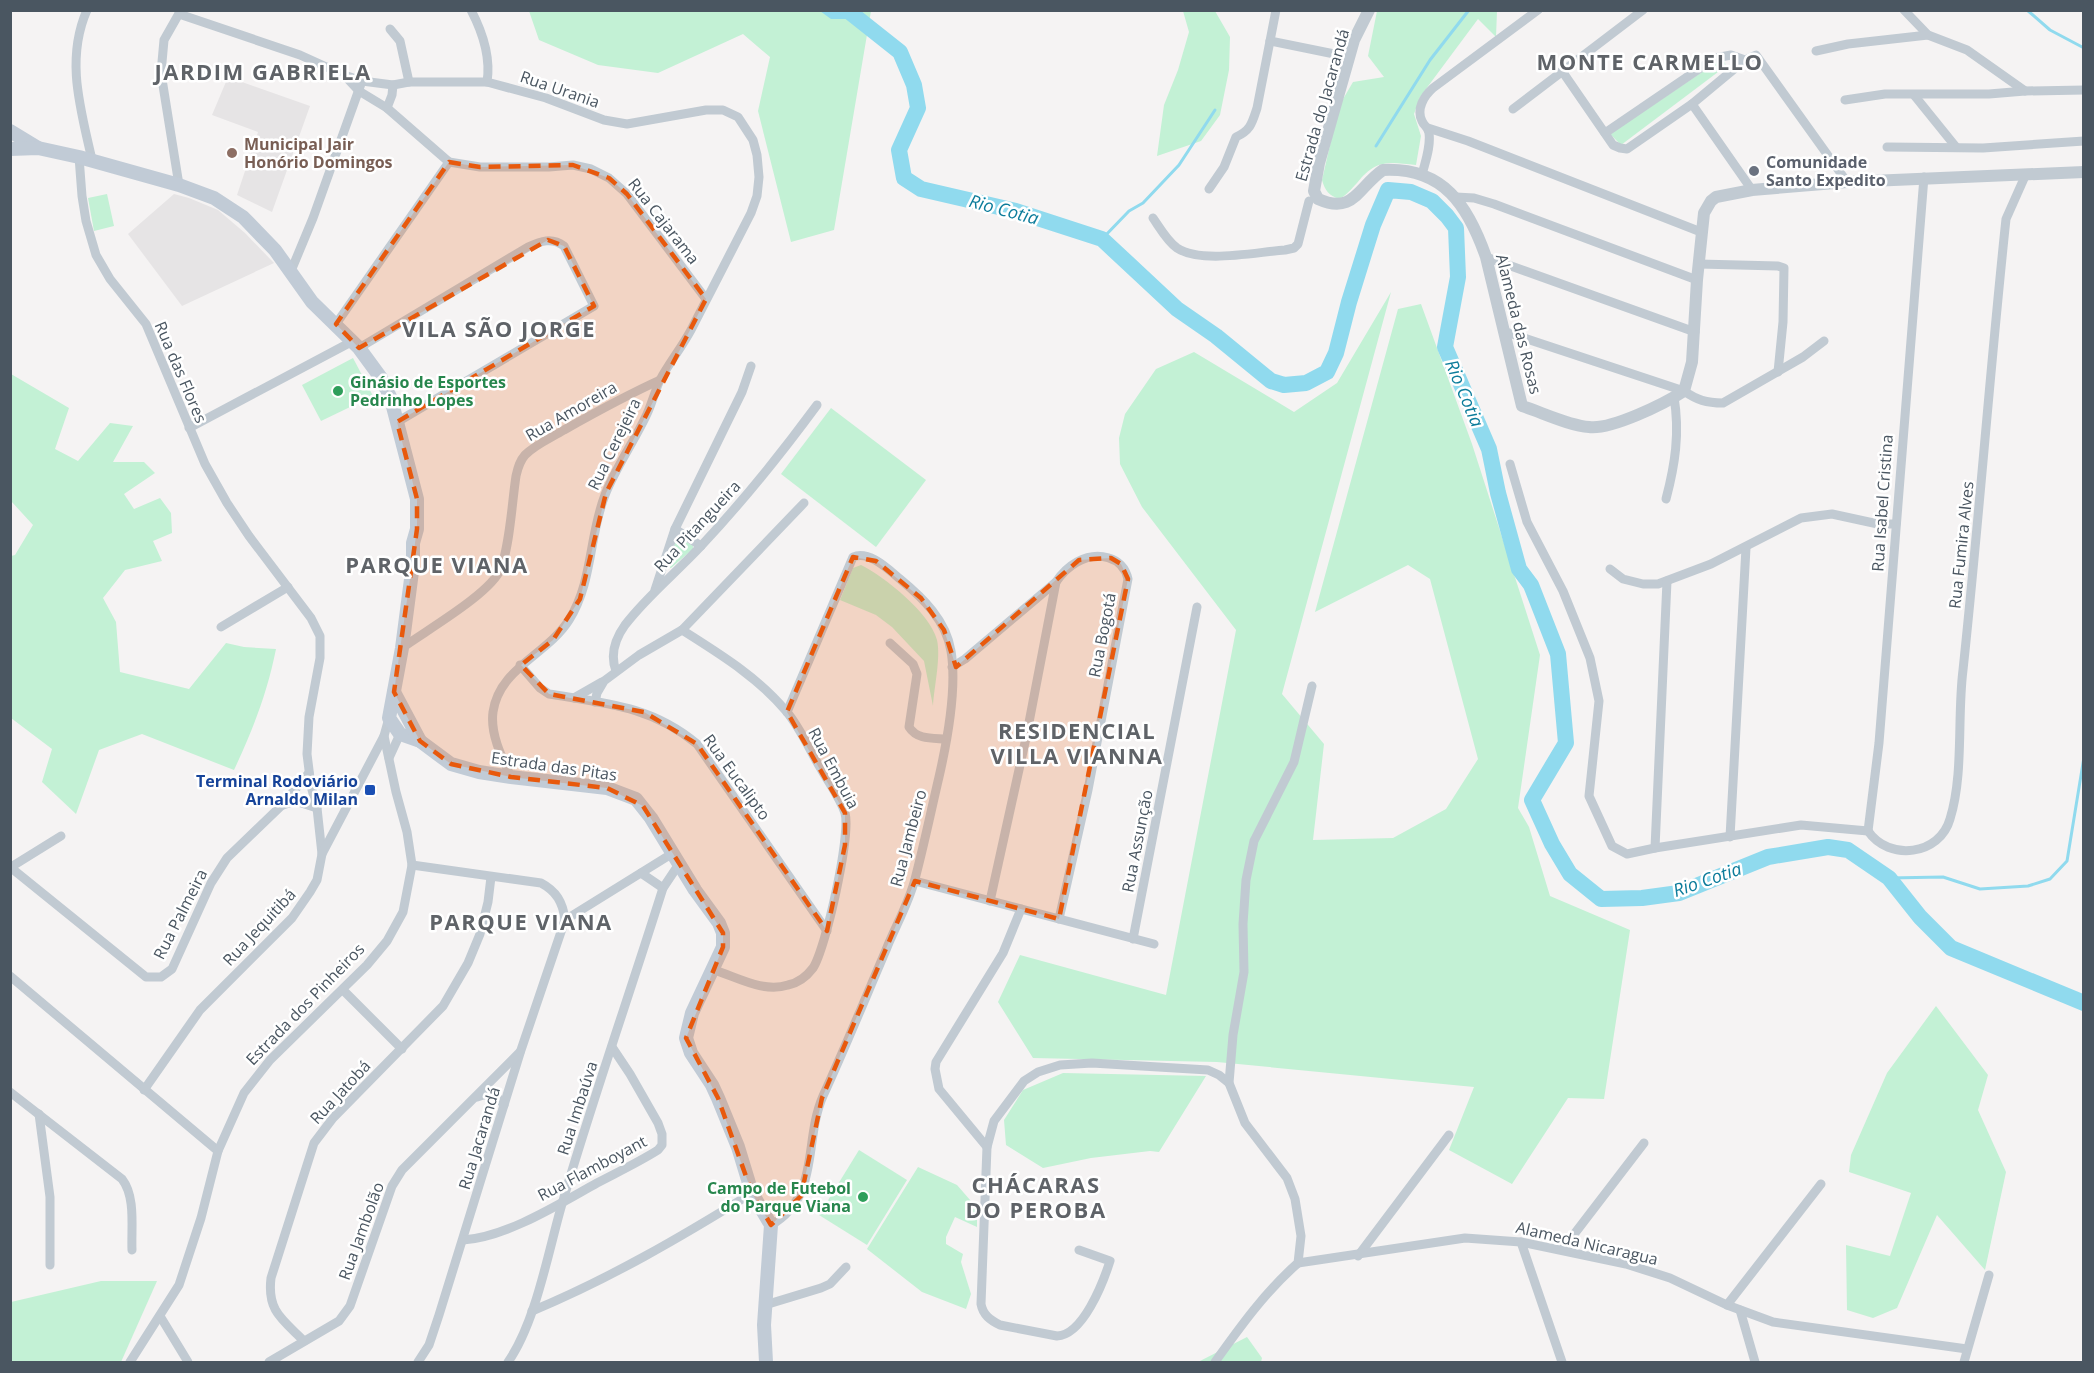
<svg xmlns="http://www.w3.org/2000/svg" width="2094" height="1373" viewBox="0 0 2094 1373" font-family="'Open Sans',sans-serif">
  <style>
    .education { fill: #e6e4e5 }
    .green { fill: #c3f1d5 }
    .water { fill: #90daee }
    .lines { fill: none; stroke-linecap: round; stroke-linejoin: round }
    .stream { stroke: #90daee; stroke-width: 3 }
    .river { stroke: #90daee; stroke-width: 16 }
    .minor { stroke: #c1cad2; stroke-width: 9 }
    .tertiary { stroke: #c1cad2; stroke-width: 12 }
    .secondary { stroke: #c1cbd6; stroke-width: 14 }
    .marked { fill: #e8590c; fill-opacity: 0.2; stroke: #e8590c; stroke-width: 4.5; stroke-dasharray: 12 8; stroke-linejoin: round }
    .education-dot { fill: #8d6e63; stroke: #fff; stroke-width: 2 }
    .worship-dot { fill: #6b7280; stroke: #fff; stroke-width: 2 }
    .leisure-dot { fill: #2e9e5b; stroke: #fff; stroke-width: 2 }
    .transit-dot { fill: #1a4fb4; stroke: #fff; stroke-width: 2 }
    .labels { text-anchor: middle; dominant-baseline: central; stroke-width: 5; stroke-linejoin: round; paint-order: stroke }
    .street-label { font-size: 16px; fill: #4a5661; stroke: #fff }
    .education-label { font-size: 16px; font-weight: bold; fill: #785e54; stroke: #fff; text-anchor: start }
    .worship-label { font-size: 16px; font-weight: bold; fill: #5b616d; stroke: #fff; text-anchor: start }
    .leisure-label { font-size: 16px; font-weight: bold; fill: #27864d; stroke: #fff; text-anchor: start }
    .transit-label { font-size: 16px; font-weight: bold; fill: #164399; stroke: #fff; text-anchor: end }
    .water-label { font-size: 18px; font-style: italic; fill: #0c7c9b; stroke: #fff }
    .district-label { font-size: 22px; font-weight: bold; letter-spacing: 1.5px; fill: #5f6368; stroke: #fff }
  </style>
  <rect width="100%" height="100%" fill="#f5f3f3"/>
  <g class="education">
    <path d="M228,77L310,106L272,212L237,195L258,132L212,115Z"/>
    <path d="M174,194L189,198L218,210L245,233L274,263L182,306L128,234Z"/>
  </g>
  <g class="green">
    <path d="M529,11H871L834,230L791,242L758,111L770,57L743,34L658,73L598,65L539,40Z"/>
    <path d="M1183,11H1215L1230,37L1229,70L1220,115L1201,141L1157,156L1164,105L1178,70L1189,32Z"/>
    <path d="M1377,11H1497L1496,37L1478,19L1420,97L1414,114L1421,136L1416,165C1388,162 1376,159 1357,183C1351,189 1347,195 1339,199C1329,195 1325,191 1322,180L1339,106L1353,82L1384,77L1368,56Z"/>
    <path d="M1723,58L1726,66L1621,145L1610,134Z"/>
    <path d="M107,194L114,226L94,231L88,198Z"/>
    <path d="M1391,292L1282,694L1324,744L1313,840L1393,838L1446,809L1478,759L1430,579L1408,565L1315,612L1398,309L1421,304L1472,444L1540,655L1518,808L1529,827L1550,896L1630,930L1604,1099L1568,1098L1512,1184L1449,1150L1474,1087L1217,1062L1033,1058L998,1002L1020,955L1166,995L1236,630L1142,507L1120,464L1119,438L1125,414L1156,369L1194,352L1294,412L1337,383Z"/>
    <path d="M353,358L373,396L321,421L302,385Z"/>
    <path d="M11,374L69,408L55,449L78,461L110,423L133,426L113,462H144L155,473L124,494L134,509L160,498L171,513L172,533L153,541L162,561L125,570L103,598L116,622L120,672L189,689L226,643L244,647L276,649C267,694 253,729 234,770L142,734L99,750L76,814L42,782L52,749L11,718V556L15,555L33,525L11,501Z"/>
    <path d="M831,408L926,480L876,547L781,474Z"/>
    <path d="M680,538L693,546V549L671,568H667L666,565L676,541Z"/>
    <path d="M861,565C885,577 930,613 937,640C941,658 934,687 933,706L924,661L892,627L876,615L840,600L853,568Z"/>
    <path d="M1936,1006L1988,1075L1978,1110L2006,1172L1985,1270L1937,1215L1897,1308L1873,1318L1847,1310L1846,1245L1890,1256L1911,1193L1849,1172L1851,1155L1887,1073Z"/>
    <path d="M1063,1073L1206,1076L1159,1152L1150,1151L1091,1158L1043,1168L1006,1145L1004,1120L1023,1090Z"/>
    <path d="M859,1150L907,1180L867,1245L819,1215Z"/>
    <path d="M918,1167L957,1185L977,1208V1227L955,1217L946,1237V1244L963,1254L961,1262L971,1294L966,1309L922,1292L867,1249Z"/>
    <path d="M101,1281H157L121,1362H11V1302Z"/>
    <path d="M1247,1337L1262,1358L1261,1362H1198Z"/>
  </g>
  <path class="water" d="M820,11H850L857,19H831Z"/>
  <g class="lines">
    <g class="stream">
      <path d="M2027,10L2050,30L2084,48"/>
      <path d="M1376,146L1430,60L1469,10"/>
      <path d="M1102,239L1129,211L1143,203L1179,165L1215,110"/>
      <path d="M1889,878L1943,877L1980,889L2028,886L2050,879L2067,861L2084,757"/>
    </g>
    <path class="river" d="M847,10L900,52L914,85L918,108L899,150L904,178L921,189L1016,211L1102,239L1177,309L1216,336L1271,381L1284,385L1306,383L1327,372L1336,353L1349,302L1373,225L1388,190L1411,192L1432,201L1447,216L1456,228L1458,277L1445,347L1489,449L1498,493L1519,569L1531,585L1558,654L1566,743L1532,800L1552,844L1570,874L1601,899L1642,898L1679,893L1768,857L1828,847L1848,850L1889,878L1920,917L1951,948L2084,1003"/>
    <g class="minor">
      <path d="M87,10C65,60 81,110 92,160"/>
      <path d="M471,10C483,33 491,57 487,82"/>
      <path d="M1904,10L1928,35L1967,50L2025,91"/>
      <path d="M179,14L300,55L344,75L362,81L393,85L409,82H487L546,98L604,120L627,124L706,110H723L738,117L753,140L757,155L759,177L757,196L751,213C731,252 711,291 691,330C682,347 669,363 660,380C655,391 652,403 647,414C634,442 616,467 605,495C589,535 593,582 569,620C547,655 499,668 493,712C490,734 502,758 511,777"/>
      <path d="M390,29L400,41L409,82"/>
      <path d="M1270,41L1349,57"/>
      <path d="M1816,51L1848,44L1928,35"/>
      <path d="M1562,71L1613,145L1620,148L1627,149L1692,104L1745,60L1756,55L1847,182"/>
      <path d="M345,76L359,91L387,108L449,162"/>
      <path d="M1914,95L1956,147"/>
      <path d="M1845,100L1885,94H1989L2025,91L2084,90"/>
      <path d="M1692,104L1752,190"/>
      <path d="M387,108L392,95L393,85"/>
      <path d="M1513,109L1643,10"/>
      <path d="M1428,128L1468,141L1701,232"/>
      <path d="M1605,133L1715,58L1731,55L1745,60"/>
      <path d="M1887,147L1983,148L2084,141"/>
      <path d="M79,157L82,196L86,221L96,255L110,279L146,324L205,464L227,503L249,536L311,618L320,636V658L309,717L307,754L311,786L317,808L322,854"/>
      <path d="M449,162L480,167H549L573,165L591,169L609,178L627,194L706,299"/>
      <path d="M1422,175C1425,162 1431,147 1429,133C1428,127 1424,126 1422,121C1416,109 1424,96 1433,88L1538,10"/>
      <path d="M179,185L161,73L164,40L181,10"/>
      <path d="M1209,189L1224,167L1236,137C1251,130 1252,123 1257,108L1276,10"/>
      <path d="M1456,197L1474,198L1494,204L1697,280"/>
      <path d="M1153,218C1160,228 1167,241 1177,248C1201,264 1256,252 1285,250L1294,248L1298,244L1309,201"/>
      <path d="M1486,257L1695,332"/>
      <path d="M1699,264L1778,266L1784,268L1783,322L1778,372"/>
      <path d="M291,271L313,218L362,81"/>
      <path d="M336,324L449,162"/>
      <path d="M1503,331L1684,391C1697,400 1706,403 1723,403L1803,357L1824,341"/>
      <path d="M359,348L528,247C541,241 552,237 564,246L594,306L397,422"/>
      <path d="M189,428L353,341"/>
      <path d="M1510,464L1527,522L1563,591L1590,658L1599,701L1589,796L1612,846L1627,854L1655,848L1801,825L1868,831"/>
      <path d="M1666,499C1675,465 1680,433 1674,397"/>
      <path d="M675,529L701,546"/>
      <path d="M1610,569L1623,579L1643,584H1658L1711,564L1801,518L1832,514L1878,524H1896"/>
      <path d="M655,590L675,529L742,392L751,366"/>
      <path d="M221,627L288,587"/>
      <path d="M682,630C718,653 758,677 786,711C800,727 810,751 821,769C829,783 840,798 845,813C851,835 826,948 813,968C807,976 798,983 788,985C763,993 737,977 714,970"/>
      <path d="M890,643L913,664L917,674L909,727C917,740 933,738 946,739"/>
      <path d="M402,648C425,631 492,593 501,568C510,544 512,502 516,476C518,468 519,462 525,455C536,444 551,438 564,430C596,412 627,395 660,380"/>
      <path d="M520,665L540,688L549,694C605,703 652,706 697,744L827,931"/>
      <path d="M952,667L965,659L1056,582C1062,573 1068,567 1077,562C1097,551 1123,556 1128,579L1088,790L1059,919"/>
      <path d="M616,671C610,655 615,639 625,625C647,596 677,572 701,546C743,501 781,454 817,405"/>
      <path d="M574,698L602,682"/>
      <path d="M595,702L597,693L604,681L639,655L682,630L804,503"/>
      <path d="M389,758L400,734"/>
      <path d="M283,805L295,801L317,808"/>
      <path d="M1868,831C1889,862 1940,855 1950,819C1964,774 1957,717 1963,670C1979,520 1990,369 2006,219L2026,174"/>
      <path d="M1868,831L1879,743L1924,177"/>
      <path d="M1730,837L1746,548"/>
      <path d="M1655,848L1667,581"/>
      <path d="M412,865L541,883C556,891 563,902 565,920L521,1050L439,1315L429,1345L418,1362"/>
      <path d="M10,867L146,977H161L172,969L211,883L227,858L281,806L309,773"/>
      <path d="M11,867L61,836"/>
      <path d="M641,873L663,888"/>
      <path d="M915,881L1154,944"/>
      <path d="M990,901L1026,738L1056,582"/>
      <path d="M565,920L673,853"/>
      <path d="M1133,939L1197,607"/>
      <path d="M10,976L218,1151"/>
      <path d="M343,990L402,1049"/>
      <path d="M144,1090L200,1010L292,918L310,892L317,880L322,854L384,736"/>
      <path d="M10,1092L122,1179C136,1197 131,1228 132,1250"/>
      <path d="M477,1097C490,1092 496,1094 504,1105"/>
      <path d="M39,1114L50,1197V1265"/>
      <path d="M987,1147L939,1089L935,1069L936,1062L1003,953L1021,909"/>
      <path d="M771,1225C821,1196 803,1142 823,1096C845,1048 865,999 886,950C895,927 909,903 915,879C924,845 931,811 939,777C947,742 957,687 951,651C946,620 923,598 900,579C888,569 869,550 853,557L787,712"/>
      <path d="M463,1240C507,1237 559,1204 597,1183C618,1172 639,1162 658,1150L662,1145V1134L658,1123L630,1074L612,1047"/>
      <path d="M1521,1242L1562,1362"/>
      <path d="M1079,1250L1110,1261C1103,1283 1083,1335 1057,1336L1000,1325C990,1320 983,1315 981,1304L987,1147L994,1121L1024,1081L1038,1072L1060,1065L1092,1063L1208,1070L1219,1075L1229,1083"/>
      <path d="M1562,1250L1644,1143"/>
      <path d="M1358,1256L1449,1135"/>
      <path d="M1298,1263L1465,1238L1521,1242L1626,1264L1670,1278L1727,1305L1773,1322L1967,1349"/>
      <path d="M765,1305L821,1288L830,1284L846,1267"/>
      <path d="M1727,1305L1821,1184"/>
      <path d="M1740,1310L1755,1362"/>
      <path d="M532,1311C609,1279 681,1237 752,1193"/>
      <path d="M160,1316L188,1362"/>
      <path d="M304,1341C282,1319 267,1311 271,1278L314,1143L333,1118L443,1006L468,963L480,934L488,902L491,877"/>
      <path d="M130,1362L179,1285L201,1218L218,1151L244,1093L270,1060L367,965L387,941L403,912L412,865L407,832L396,792L384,736L389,718"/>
      <path d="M269,1362L339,1321L350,1306L392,1186L402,1170L520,1052"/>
      <path d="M508,1362C536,1322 548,1252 562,1204C593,1098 630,993 663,888L679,864"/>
      <path d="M1215,1362C1240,1327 1265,1292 1298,1263L1301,1236L1295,1199L1287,1178L1245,1123L1229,1083L1233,1035L1244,972L1243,924L1246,880L1254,841L1294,762L1312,686"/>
      <path d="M1964,1362L1989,1275"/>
    </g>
    <path class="tertiary" d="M1369,10L1354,40L1319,163L1314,191L1318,199C1354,215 1358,187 1383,170C1444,167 1468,206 1486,257L1522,406C1541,412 1570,426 1589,427C1611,430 1664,404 1684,391L1692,362L1697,280L1704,213L1711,201L1716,197L1752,190L1847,182L2084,172"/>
    <g class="secondary">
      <path d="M10,131L38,148"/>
      <path d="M10,149L38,148L79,157L179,185L214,198L243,217L275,250L312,302L359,348L381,378L391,399L417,499V529L413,543V564L402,648L389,718L400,734L420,741L451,764L479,772L511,777L607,788L636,799L651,818L695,890L719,923L723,933V947L692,1013L686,1038L691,1053L712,1085L718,1098L738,1147L752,1193L771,1225L764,1325L766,1362"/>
      <path d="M394,692L420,741"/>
    </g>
  </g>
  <path class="marked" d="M449,162L480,167L573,165L609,178L627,194L706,299L606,493L580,599L553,640L521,665L549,694L644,712L697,744L827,931L845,845V813L787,712L853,557L876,561L921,598L944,630L956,667L1079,560L1111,558L1121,564L1128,579L1059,919L915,881L822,1098L801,1196L771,1225L752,1193L718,1098L686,1038L723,947V933L643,806L607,788L511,777L451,764L420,741L394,692L417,529V499L397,422L594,306L564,246L548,240L359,348L336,324Z"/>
  <circle class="education-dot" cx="232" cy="153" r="6"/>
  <circle class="worship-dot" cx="1754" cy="171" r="6"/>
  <g class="leisure-dot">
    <circle cx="338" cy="391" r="6"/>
    <circle cx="863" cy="1197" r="6"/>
  </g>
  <rect class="transit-dot" x="364" y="784" width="12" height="12" rx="3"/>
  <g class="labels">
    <g class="street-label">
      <text transform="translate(560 89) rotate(19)">Rua Urania</text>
      <text transform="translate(1322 105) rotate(-74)">Estrada do Jacarandá</text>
      <text transform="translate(664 221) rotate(52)">Rua Cajarama</text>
      <text transform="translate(1519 324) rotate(76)">Alameda das Rosas</text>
      <text transform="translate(181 372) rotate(67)">Rua das Flores</text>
      <text transform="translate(571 411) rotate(-30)">Rua Amoreira</text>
      <text transform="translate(614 444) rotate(-64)">Rua Cerejeira</text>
      <text transform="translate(1882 503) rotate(-86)">Rua Isabel Cristina</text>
      <text transform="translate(697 526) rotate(-47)">Rua Pitangueira</text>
      <text transform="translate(1961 545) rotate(-84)">Rua Fumira Alves</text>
      <text transform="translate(1102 635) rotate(-79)">Rua Bogotá</text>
      <text transform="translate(554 766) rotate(8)">Estrada das Pitas</text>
      <text transform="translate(834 768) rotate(62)">Rua Embuia</text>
      <text transform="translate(737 777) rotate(54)">Rua Eucalipto</text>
      <text transform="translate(908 838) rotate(-75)">Rua Jambeiro</text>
      <text transform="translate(1137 841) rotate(-79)">Rua Assunção</text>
      <text transform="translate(180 914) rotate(-63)">Rua Palmeira</text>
      <text transform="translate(259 927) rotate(-47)">Rua Jequitibá</text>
      <text transform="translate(305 1004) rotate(-46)">Estrada dos Pinheiros</text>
      <text transform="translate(340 1092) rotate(-47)">Rua Jatobá</text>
      <text transform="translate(577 1108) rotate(-72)">Rua Imbaúva</text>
      <text transform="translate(479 1138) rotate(-73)">Rua Jacarandá</text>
      <text transform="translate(592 1168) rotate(-28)">Rua Flamboyant</text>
      <text transform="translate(361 1231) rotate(-70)">Rua Jambolão</text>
      <text transform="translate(1587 1243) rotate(13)">Alameda Nicaragua</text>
    </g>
    <g class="education-label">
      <text x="244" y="144">Municipal Jair<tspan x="244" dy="18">Honório Domingos</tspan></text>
    </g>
    <g class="worship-label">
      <text x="1766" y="162">Comunidade<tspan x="1766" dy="18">Santo Expedito</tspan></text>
    </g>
    <g class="leisure-label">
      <text x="350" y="382">Ginásio de Esportes<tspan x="350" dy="18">Pedrinho Lopes</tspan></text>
      <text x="851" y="1188" text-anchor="end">Campo de Futebol<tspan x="851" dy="18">do Parque Viana</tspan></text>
    </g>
    <g class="transit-label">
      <text x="358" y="781">Terminal Rodoviário<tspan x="358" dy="18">Arnaldo Milan</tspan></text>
    </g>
    <g class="water-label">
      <text transform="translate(1004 209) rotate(15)">Rio Cotia</text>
      <text transform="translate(1465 393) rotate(67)">Rio Cotia</text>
      <text transform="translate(1707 879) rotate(-19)">Rio Cotia</text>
    </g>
    <g class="district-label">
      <text x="1650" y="61">MONTE CARMELLO</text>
      <text x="263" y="71">JARDIM GABRIELA</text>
      <text x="499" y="328">VILA SÃO JORGE</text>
      <text x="437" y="564">PARQUE VIANA</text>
      <text x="1077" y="730">RESIDENCIAL<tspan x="1077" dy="25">VILLA VIANNA</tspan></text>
      <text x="521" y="921">PARQUE VIANA</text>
      <text x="1036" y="1184">CHÁCARAS<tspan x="1036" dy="25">DO PEROBA</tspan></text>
    </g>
  </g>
  <rect width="2094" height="1373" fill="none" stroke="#4a5661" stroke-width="24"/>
</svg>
